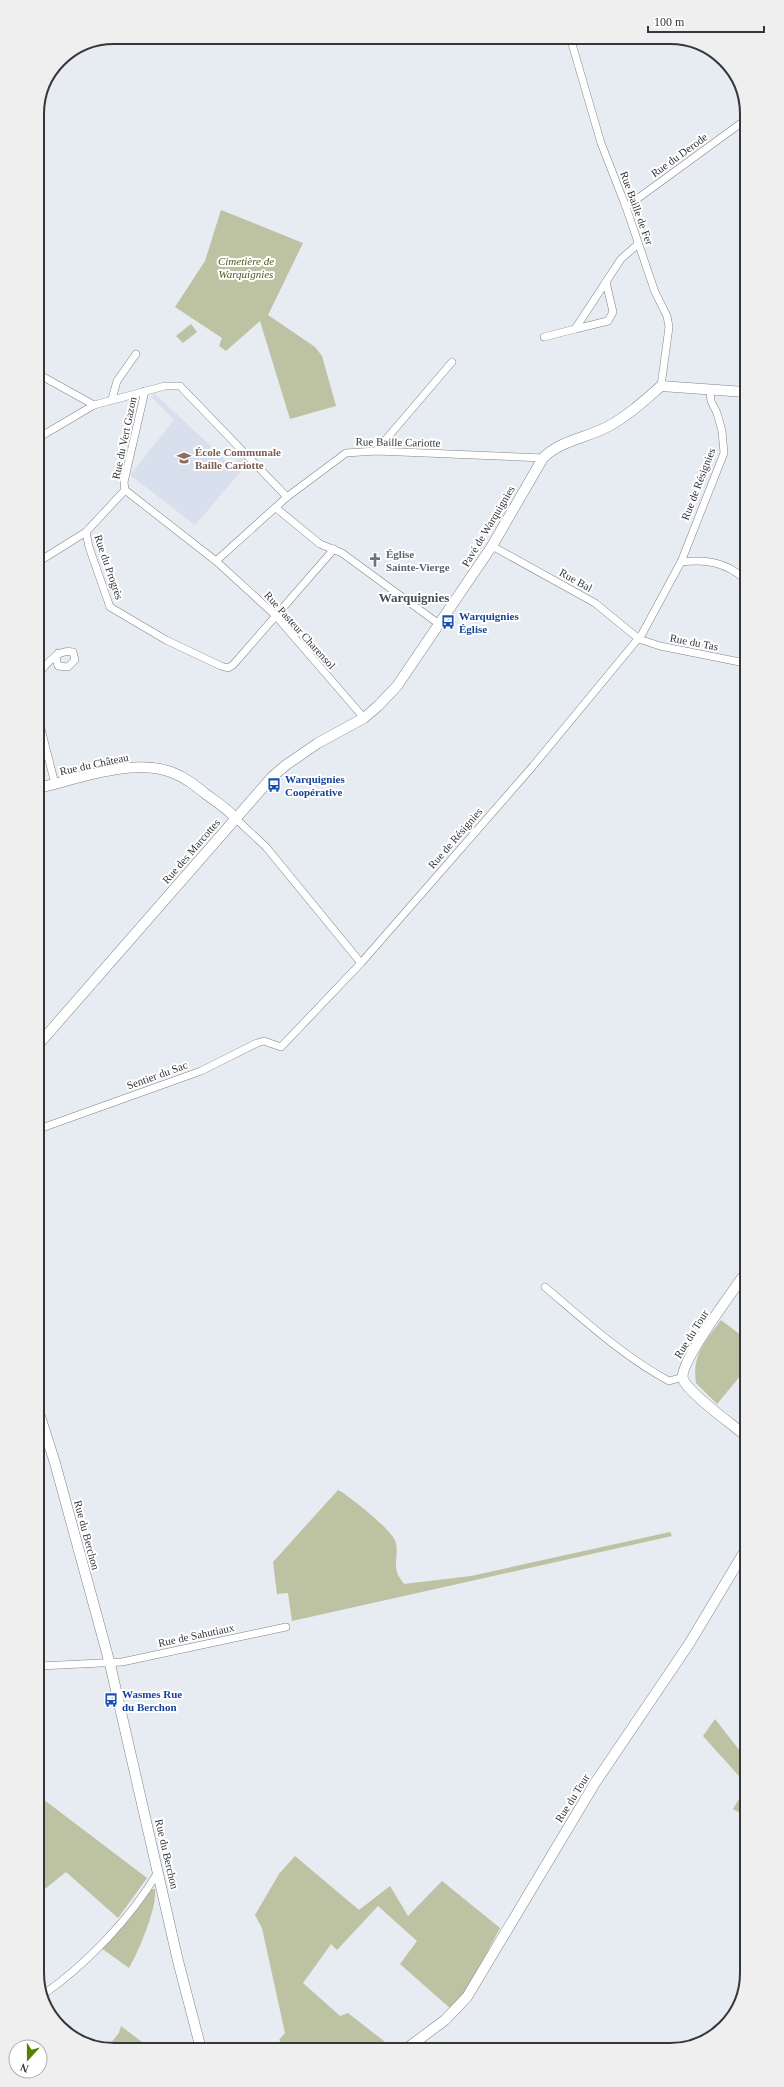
<svg xmlns="http://www.w3.org/2000/svg" width="784" height="2087" viewBox="0 0 784 2087" font-family="Georgia,serif">
  <style>
    .built { fill: #d9e0ed }
    .green { fill: #bdc2a2 }
    .lines { fill: none; stroke-linecap: round; stroke-linejoin: round }
    .street-casing { stroke: #81848a; stroke-width: 8 }
    .secondary-casing { stroke: #81848a; stroke-width: 11 }
    .street { stroke: #fff; stroke-width: 7 }
    .secondary { stroke: #fff; stroke-width: 10 }
    .labels { text-anchor: middle; dominant-baseline: central; stroke-width: 4; stroke-linejoin: round; paint-order: stroke }
    .street-label { font-size: 11px; fill: #353639; stroke: #fff }
    .park-label { font-size: 11px; font-style: italic; fill: #51581c; stroke: #fff }
    .education-label { font-size: 11px; font-weight: bold; fill: #785e54; stroke: #fff; text-anchor: start }
    .worship-label { font-size: 11px; font-weight: bold; fill: #5b616d; stroke: #fff; text-anchor: start }
    .transit-label { font-size: 11px; font-weight: bold; fill: #164399; stroke: #fff; text-anchor: start }
    .quarter-label { font-size: 13px; font-weight: bold; fill: #494c52; stroke: #fff }
    .rim { fill: none; stroke: #353639; stroke-width: 2 }
  </style>
  <rect width="100%" height="100%" fill="#e7ebf2"/>
  <path class="built" d="M154,393L232,466L243,455L250,461L195,525L130,475L174,420L151,397Z"/>
  <g class="green">
    <path d="M221,210L303,243L268,315L315,347L322,356L336,406L290,419L260,321L226,351L219,346L222,338L175,307L205,261Z"/>
    <path d="M191,324L197,332L183,343L176,336Z"/>
    <path d="M721,1320L746,1339V1369L717,1404L696,1383C692,1353 705,1343 721,1320Z"/>
    <path d="M338,1490L342,1492C354,1501 393,1530 396,1543C399,1562 390,1566 404,1584L471,1576L670,1532L672,1536L292,1621L288,1593L277,1594L273,1562Z"/>
    <path d="M715,1719L747,1760V1817L733,1809L747,1785L703,1736Z"/>
    <path d="M39,1796L147,1878L118,1918L66,1872L40,1893Z"/>
    <path d="M295,1856L359,1910L390,1886L408,1916L442,1881L500,1928L466,1992L451,2009L400,1964L417,1941L378,1906L337,1950L331,1944L303,1983L340,2016L348,2013L394,2049H288L279,2040L285,2033L262,1928L255,1915L279,1874Z"/>
    <path d="M149,1889H155C157,1909 139,1950 129,1968L101,1948Z"/>
    <path d="M121,2026L142,2042L137,2050L106,2049L119,2033Z"/>
  </g>
  <g class="lines">
    <defs>
      <g id="street">
        <path d="M570,37L601,143L626,207L655,292L667,316L669,327L661,386"/>
        <path d="M626,207L744,121"/>
        <path d="M575,329L608,321L613,312L606,282"/>
        <path d="M544,337L575,329L621,259L638,244"/>
        <path d="M38,374L94,405"/>
        <path d="M112,399L117,381L136,354"/>
        <path d="M38,438L94,405L165,386H180L287,497"/>
        <path d="M376,451L452,362"/>
        <path d="M125,490L216,561L287,497L346,453L376,451L543,458"/>
        <path d="M125,490L86,532L89,547L110,607L166,640L221,666L228,668L233,665L334,549"/>
        <path d="M125,490L124,482L145,391"/>
        <path d="M276,508L320,544L342,553L439,624"/>
        <path d="M492,546L595,603L639,639L660,646L745,663"/>
        <path d="M216,561L275,615L364,718"/>
        <path d="M38,562L86,532"/>
        <path d="M681,562C706,559 725,562 745,579"/>
        <path d="M38,674C48,663 57,649 73,652L75,660L68,667L58,666L56,658L58,653"/>
        <path d="M38,717L55,784"/>
        <path d="M235,818L266,847L361,963"/>
        <path d="M39,1129L201,1071L257,1043L264,1041L281,1047L361,963L533,766L642,634L681,562L724,453L722,431L717,413L711,401L710,391"/>
        <path d="M545,1287C584,1320 624,1357 669,1381L683,1377"/>
        <path d="M39,1666L122,1662L286,1627"/>
        <path d="M41,1996C85,1966 131,1918 158,1872"/>
      </g>
      <g id="secondary">
        <path d="M38,788C78,779 131,758 171,772C185,777 196,786 207,795C217,802 228,809 235,818"/>
        <path d="M38,1045L272,777L286,765L318,743L364,718L378,706L397,686L492,546L543,458C561,440 587,438 609,426C629,415 645,400 661,386L745,392"/>
        <path d="M746,1272C735,1289 678,1363 683,1379C688,1393 733,1425 746,1436"/>
        <path d="M39,1413L55,1463L110,1664L178,1961L201,2049"/>
        <path d="M406,2049L445,2020L467,1997L595,1783L689,1644L746,1549"/>
      </g>
    </defs>
    <use href="#street" class="street-casing"/>
    <use href="#secondary" class="secondary-casing"/>
    <use href="#street" class="street"/>
    <use href="#secondary" class="secondary"/>
  </g>
  <defs>
    <symbol id="school-bare" viewBox="-9 -9 18 18"><path d="M0-5L7-2L0 1L-7-2ZM-4 1L0 2.5L4 1V4Q0 6-4 4Z" fill="#8d6e63" stroke="#fff" stroke-width="2.5" paint-order="stroke"/></symbol>
    <symbol id="church-bare" viewBox="-9 -9 18 18"><path d="M-1.2-6h2.4v3.5h3.3v2.4h-3.3V6h-2.4V-.1h-3.3v-2.4h3.3Z" fill="#6b7280" stroke="#fff" stroke-width="2.5" paint-order="stroke"/></symbol>
    <symbol id="bus-bare" viewBox="-9 -9 18 18"><path d="M-5-6H5V4H4V6H2V4H-2V6H-4V4H-5ZM-3.5-4V0h7V-4ZM-3.5 1.2v1.5H-2V1.2ZM2 1.2v1.5H3.5V1.2Z" fill="#1a4fb4" stroke="#fff" stroke-width="2.5" paint-order="stroke"/></symbol>
  </defs>
  <g fill-rule="evenodd">
    <use href="#school-bare" x="174" y="448" width="20" height="20"/>
    <use href="#church-bare" x="365" y="550" width="20" height="20"/>
    <use href="#bus-bare" x="438" y="612" width="20" height="20"/>
    <use href="#bus-bare" x="264" y="775" width="20" height="20"/>
    <use href="#bus-bare" x="101" y="1690" width="20" height="20"/>
  </g>
  <g class="labels">
    <g class="street-label">
      <text transform="translate(679 155) rotate(-36)">Rue du Derode</text>
      <text transform="translate(637 208) rotate(70)">Rue Baille de Fer</text>
      <text transform="translate(124 438) rotate(-78)">Rue du Vert Gazon</text>
      <text transform="translate(398 442) rotate(1)">Rue Baille Cariotte</text>
      <text transform="translate(698 484) rotate(-69)">Rue de Résignies</text>
      <text transform="translate(488 526) rotate(-59)">Pavé de Warquignies</text>
      <text transform="translate(109 567) rotate(71)">Rue du Progrès</text>
      <text transform="translate(576 580) rotate(29)">Rue Bal</text>
      <text transform="translate(300 630) rotate(48)">Rue Pasteur Charensol</text>
      <text transform="translate(694 642) rotate(11)">Rue du Tas</text>
      <text transform="translate(94 764) rotate(-12)">Rue du Château</text>
      <text transform="translate(455 838) rotate(-49)">Rue de Résignies</text>
      <text transform="translate(191 851) rotate(-49)">Rue des Marcottes</text>
      <text transform="translate(157 1075) rotate(-20)">Sentier du Sac</text>
      <text transform="translate(691 1334) rotate(-58)">Rue du Tour</text>
      <text transform="translate(87 1535) rotate(75)">Rue du Berchon</text>
      <text transform="translate(196 1635) rotate(-12)">Rue de Sahutiaux</text>
      <text transform="translate(572 1798) rotate(-58)">Rue du Tour</text>
      <text transform="translate(167 1854) rotate(77)">Rue du Berchon</text>
    </g>
    <g class="park-label">
      <text x="246" y="261">Cimetière de<tspan x="246" dy="13">Warquignies</tspan></text>
    </g>
    <g class="education-label">
      <text x="195" y="452">École Communale<tspan x="195" dy="13">Baille Cariotte</tspan></text>
    </g>
    <g class="worship-label">
      <text x="386" y="554">Église<tspan x="386" dy="13">Sainte-Vierge</tspan></text>
    </g>
    <g class="transit-label">
      <text x="459" y="616">Warquignies<tspan x="459" dy="13">Église</tspan></text>
      <text x="285" y="779">Warquignies<tspan x="285" dy="13">Coopérative</tspan></text>
      <text x="122" y="1694">Wasmes Rue<tspan x="122" dy="13">du Berchon</tspan></text>
    </g>
    <g class="quarter-label">
      <text x="414" y="597">Warquignies</text>
    </g>
  </g>
  <path d="M0 0H784V2087H0ZM114 44H670A70 70 0 0 1 740 114V1973A70 70 0 0 1 670 2043H114A70 70 0 0 1 44 1973V114A70 70 0 0 1 114 44Z" fill="#efefef" fill-rule="evenodd"/>
  <path class="rim" d="M114 44H670A70 70 0 0 1 740 114V1973A70 70 0 0 1 670 2043H114A70 70 0 0 1 44 1973V114A70 70 0 0 1 114 44Z"/>
  <g transform="translate(28 2059) rotate(201)"><circle r="19" fill="#ffffff" stroke="#aeafb0"/>
  <path d="M0-3L7 15L0 10L-7 15Z" fill="#577f00"/>
  <text y="-6" font-size="11" font-weight="bold" text-anchor="middle" fill="#353639">N</text>
  </g>
  <path d="M648 26v6h116v-6" fill="none" stroke="#353639" stroke-width="2"/>
  <text x="654" y="26" font-size="12" fill="#353639" stroke="#ffffff" stroke-width="3" paint-order="stroke">100 m</text>
</svg>
